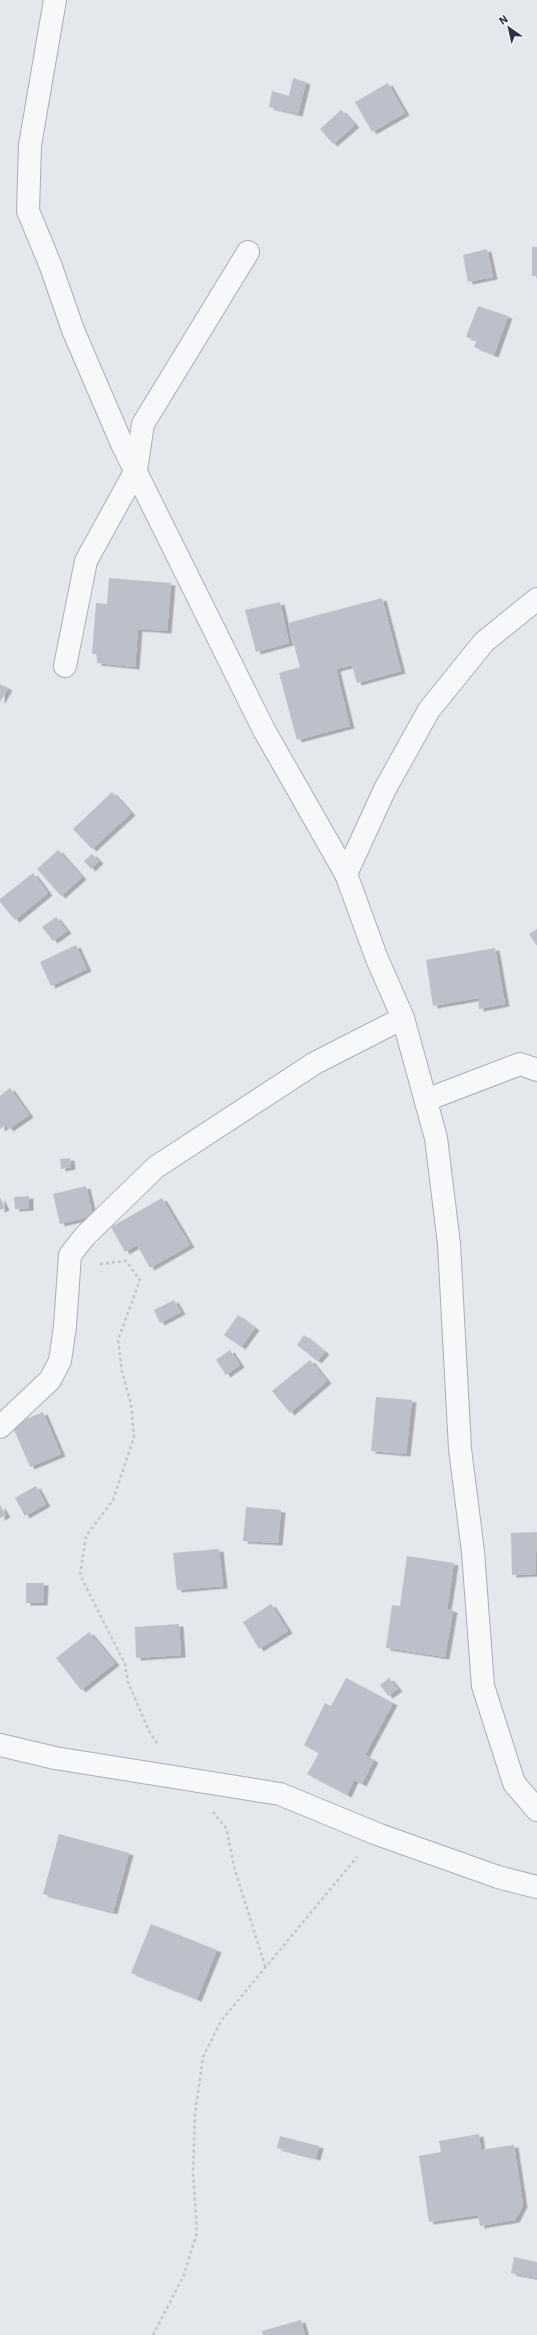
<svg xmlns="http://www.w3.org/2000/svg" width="537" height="2335" viewBox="0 0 537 2335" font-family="'IBM Plex Sans',sans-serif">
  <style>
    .building { fill: #bbc0ca; filter: url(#shadow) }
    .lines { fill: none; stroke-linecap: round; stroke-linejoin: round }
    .minor-casing { stroke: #a9aeb7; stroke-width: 24 }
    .path { stroke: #c2c5cb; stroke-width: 2.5; stroke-dasharray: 3 3; stroke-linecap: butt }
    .minor { stroke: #f7f8fa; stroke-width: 22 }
  </style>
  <defs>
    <filter id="shadow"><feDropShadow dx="4.5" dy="2.5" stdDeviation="0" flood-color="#0004"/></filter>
  </defs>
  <rect width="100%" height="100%" fill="#e4e7ec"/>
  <g class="building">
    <path d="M293,78L306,82L298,114L269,107L272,91L289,96Z"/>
    <path d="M388,83L405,113L372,132L355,102Z"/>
    <path d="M341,110L355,125L333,144L320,129Z"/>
    <rect x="532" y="247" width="5" height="29"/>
    <path d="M487,249L493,277L468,282L463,255Z"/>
    <path d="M478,306L508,316L494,355L474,347L477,340L466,337Z"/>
    <path d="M109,578L171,583L167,631L138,629L135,667L97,663V654H92L96,603L107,604Z"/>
    <path d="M382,598L401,671L357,683L352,665L336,669L350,726L297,740L279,673L300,667L288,623Z"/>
    <path d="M280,602L289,643L256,652L245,610Z"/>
    <path d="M0,684L8,688L0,702Z"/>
    <path d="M112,792L131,813L92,849L73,829Z"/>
    <path d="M58,850L82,877L61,896L37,869Z"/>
    <path d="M92,854L99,861L91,869L84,861Z"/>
    <path d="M33,873L48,893L15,920L0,902V899Z"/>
    <path d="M56,917L67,931L53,941L42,927Z"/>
    <path d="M537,929V946L529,934Z"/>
    <path d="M76,945L87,969L51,986L40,962Z"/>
    <path d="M495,948L505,1004L479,1009L478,998L433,1006L426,960Z"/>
    <path d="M10,1088L29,1115L9,1129L6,1125L0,1129V1096Z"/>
    <path d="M70,1158L71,1167L61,1169L60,1159Z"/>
    <path d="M86,1186L93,1216L60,1224L53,1194Z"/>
    <path d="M29,1196V1208L15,1209L14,1197Z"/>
    <path d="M0,1197L5,1208L0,1210Z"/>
    <path d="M162,1198L190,1245L150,1268L137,1245L125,1252L111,1227Z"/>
    <path d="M174,1300L181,1312L160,1323L154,1310Z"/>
    <path d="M238,1315L255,1328L241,1347L224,1335Z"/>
    <path d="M304,1335L325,1352L317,1361L297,1345Z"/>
    <path d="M230,1350L240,1365L226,1375L216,1360Z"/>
    <path d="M310,1360L327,1381L290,1413L272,1391Z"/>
    <path d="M376,1397L412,1400L406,1454L371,1451Z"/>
    <path d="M43,1412L61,1454L30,1467L12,1425Z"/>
    <path d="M36,1486L46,1504L25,1516L15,1498Z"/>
    <path d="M0,1505L6,1515L0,1518Z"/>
    <path d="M246,1507L281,1510L278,1543L243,1541Z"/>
    <path d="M537,1532L535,1574L512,1575L511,1533Z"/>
    <path d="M219,1549L223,1586L177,1590L173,1553Z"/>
    <path d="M407,1556L454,1563L447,1609L453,1610L445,1657L386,1648L392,1605L400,1606Z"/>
    <path d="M26,1583H44L43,1603H26Z"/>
    <path d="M271,1604L288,1631L259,1649L243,1622Z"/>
    <path d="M179,1624L181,1655L136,1658L135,1627Z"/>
    <path d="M89,1632L115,1663L81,1690L56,1658Z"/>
    <path d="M346,1678L393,1703L365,1755L374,1760L362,1784L354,1780L347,1795L307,1774L319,1753L304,1745L325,1703L331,1706Z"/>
    <path d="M389,1678L398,1689L388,1696L380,1685Z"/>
    <path d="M59,1834L129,1853L113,1912L43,1894Z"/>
    <path d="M151,1924L217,1950L197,1999L131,1973Z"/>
    <path d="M479,2134L481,2150L514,2145L523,2205L515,2220L480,2226L478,2215L429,2222L419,2156L441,2152L439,2141Z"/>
    <path d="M280,2136L319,2146L316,2158L277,2148Z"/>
    <path d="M514,2257L537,2262V2278L511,2273Z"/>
    <path d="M301,2320L305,2335H263L262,2331Z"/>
  </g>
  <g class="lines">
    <defs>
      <g id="minor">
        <path d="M55,0L30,145L28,211L50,264L73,330L122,444L264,730L346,874L377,959L403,1018L436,1138L449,1244L460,1449L473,1552L483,1686L514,1783L537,1810"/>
        <path d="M65,666L86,561L136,470L143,424L248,252"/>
        <path d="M346,874L385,789L429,710L484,642L537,599"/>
        <path d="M426,1100L520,1064L537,1070"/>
        <path d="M0,1427L50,1380L60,1361L65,1326L70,1255L85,1236L156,1167L315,1063L403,1018"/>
        <path d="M0,1745L55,1758L280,1794L377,1834L498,1877L537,1887"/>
      </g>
    </defs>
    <use href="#minor" class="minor-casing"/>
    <g class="path">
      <path d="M100,1264L126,1261L140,1280L118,1340L122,1371L131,1404L134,1437L113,1500L86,1536L80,1575L125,1664L128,1682L148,1729L158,1745"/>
      <path d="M213,1812L226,1828L235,1870L266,1969"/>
      <path d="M153,2335L184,2275L197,2232L193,2173L195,2114L203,2057L221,2021L357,1857"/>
    </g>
    <use href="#minor" class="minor"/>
  </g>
  <g transform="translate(509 28) rotate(326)" stroke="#f4f6f9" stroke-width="3" paint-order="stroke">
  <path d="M0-3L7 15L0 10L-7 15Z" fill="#2b3445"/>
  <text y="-6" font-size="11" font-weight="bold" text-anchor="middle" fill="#2b3445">N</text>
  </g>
</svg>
